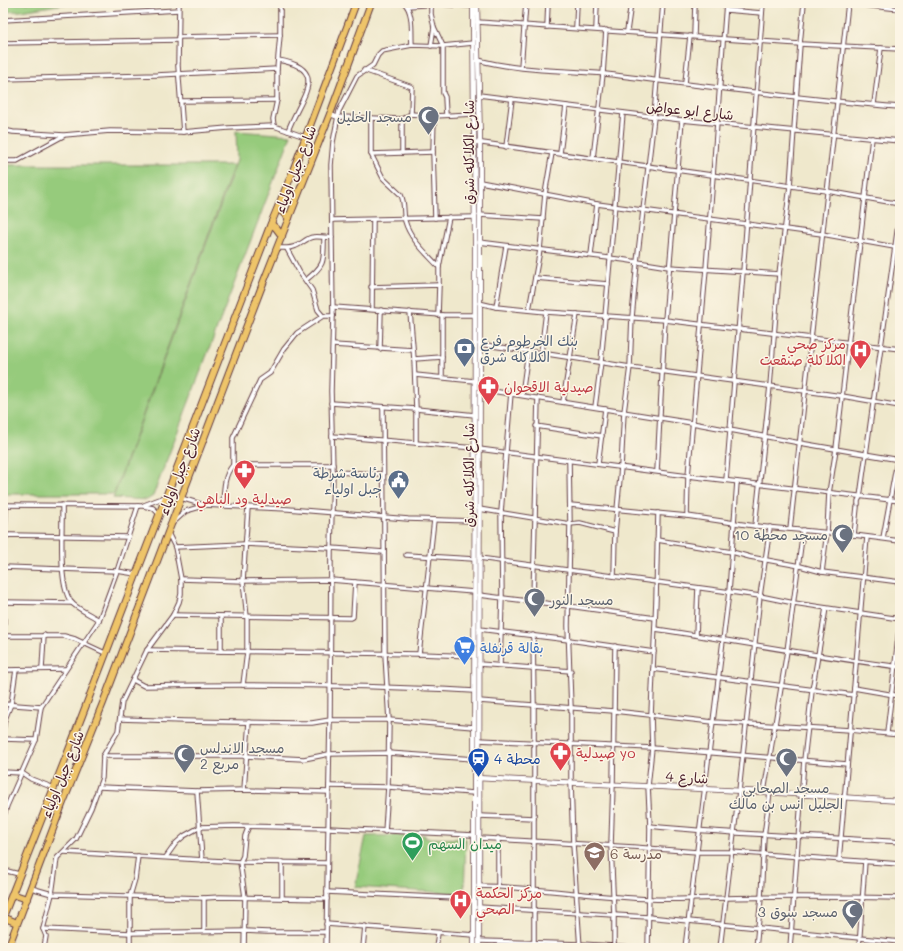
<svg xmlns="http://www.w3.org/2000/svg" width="903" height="951" viewBox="0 0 903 951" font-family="Mali,'Playpen Sans Arabic',sans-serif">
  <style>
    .green { fill: #96cb7c; stroke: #707554 }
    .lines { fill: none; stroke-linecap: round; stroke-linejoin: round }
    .minor-casing { stroke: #633d43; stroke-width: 5.5 }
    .tertiary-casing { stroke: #633d43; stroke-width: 6 }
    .trunk-casing { stroke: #633d43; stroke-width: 8 }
    .minor { stroke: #fff; stroke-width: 3.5 }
    .tertiary { stroke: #fff; stroke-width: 4.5 }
    .trunk { stroke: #eec469; stroke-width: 6 }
    .labels { text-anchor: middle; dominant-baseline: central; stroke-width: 3; stroke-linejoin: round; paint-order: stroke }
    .street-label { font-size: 14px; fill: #4a1f2b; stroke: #fcf5e5 }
    .worship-label { font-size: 14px; fill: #5b616d; stroke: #fcf5e5; text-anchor: end }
    .service-label { font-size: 14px; fill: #4e5e75; stroke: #fcf5e5; text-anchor: start }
    .health-label { font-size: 14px; fill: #be3a42; stroke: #fcf5e5; text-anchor: start }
    .shop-label { font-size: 14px; fill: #366cbe; stroke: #fcf5e5; text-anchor: start }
    .transit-label { font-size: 14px; fill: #164399; stroke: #fcf5e5; text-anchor: start }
    .leisure-label { font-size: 14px; fill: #27864d; stroke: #fcf5e5; text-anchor: start }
    .education-label { font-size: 14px; fill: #785e54; stroke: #fcf5e5; text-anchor: start }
  </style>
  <rect width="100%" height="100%" fill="#fcf5e5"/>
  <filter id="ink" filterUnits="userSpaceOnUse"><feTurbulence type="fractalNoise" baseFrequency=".025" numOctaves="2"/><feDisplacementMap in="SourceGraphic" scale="8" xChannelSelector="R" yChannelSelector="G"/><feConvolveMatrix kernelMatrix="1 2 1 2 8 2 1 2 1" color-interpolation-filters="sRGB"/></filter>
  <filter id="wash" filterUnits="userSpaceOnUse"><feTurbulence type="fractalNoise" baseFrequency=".012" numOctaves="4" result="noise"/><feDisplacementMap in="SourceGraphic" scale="16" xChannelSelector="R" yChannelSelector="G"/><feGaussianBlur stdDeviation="0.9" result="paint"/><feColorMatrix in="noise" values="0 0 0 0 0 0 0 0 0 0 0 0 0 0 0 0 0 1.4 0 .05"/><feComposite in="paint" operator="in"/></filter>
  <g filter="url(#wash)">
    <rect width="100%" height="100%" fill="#efe8cc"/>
    <g class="green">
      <path d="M3,3H71L21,11L3,12Z"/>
      <path d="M236,131L291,135L153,496L147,500L113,498L237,160Z"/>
      <path d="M3,165H234L114,494H3Z"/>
      <path d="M425,835V838L466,839L464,894L355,887L366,836Z"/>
    </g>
  </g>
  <g filter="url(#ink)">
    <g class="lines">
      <defs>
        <g id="minor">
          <path d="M179,3L178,66L183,132"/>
          <path d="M404,3C414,12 411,33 412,45"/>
          <path d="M844,3L900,9"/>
          <path d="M431,5V14L434,27L443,46V93L445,97L446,115"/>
          <path d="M407,6L439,4L473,6"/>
          <path d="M726,10L762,13"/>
          <path d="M3,20L178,10"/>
          <path d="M477,22L800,44L900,49"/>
          <path d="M547,27L548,3"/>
          <path d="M576,28L577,3"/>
          <path d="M596,29L597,3"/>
          <path d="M627,31L631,3"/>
          <path d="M694,36L695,3"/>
          <path d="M178,37L280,35"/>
          <path d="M3,43L178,40"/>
          <path d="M431,46L434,27"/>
          <path d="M278,60C332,69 299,99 288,131"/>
          <path d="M478,60C519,71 563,70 605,74C703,86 801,99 900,107"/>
          <path d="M521,67L526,3"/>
          <path d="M364,70L412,87L411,114"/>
          <path d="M3,79L157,75L277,69"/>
          <path d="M685,83L690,36"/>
          <path d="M479,95L682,120L900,141"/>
          <path d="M181,101L277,100"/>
          <path d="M874,104L881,48"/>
          <path d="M329,114L337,117L402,119L411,114L434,116L474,114"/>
          <path d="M434,116L433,152L435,218"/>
          <path d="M371,118V154L383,178L401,195C405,203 403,212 405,221C410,239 426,253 439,267"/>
          <path d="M402,119V153"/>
          <path d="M274,126L273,119L277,100V69L280,35V3"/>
          <path d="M3,130L13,132L64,135L110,131L183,132L228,128L274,126L305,137"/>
          <path d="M475,142L827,191L900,204"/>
          <path d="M506,147L512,99"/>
          <path d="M560,153L566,106"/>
          <path d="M371,154L433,152"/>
          <path d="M593,158L603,74L606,30"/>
          <path d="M3,161H17L63,136"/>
          <path d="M480,182L597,204L822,234L900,248"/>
          <path d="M479,215L543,219"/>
          <path d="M332,220L475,217"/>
          <path d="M479,242L625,260L669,267L779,274"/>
          <path d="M277,248C283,248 290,249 296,246C302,244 306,238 313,237C319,236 325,238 332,237"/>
          <path d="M287,249L300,273L312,290L318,310L323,316H333"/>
          <path d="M591,255L597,204"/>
          <path d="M535,278L608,284"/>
          <path d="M306,280C325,265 324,262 324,238"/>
          <path d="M439,285V267L449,217"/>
          <path d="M371,287L439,285L438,315"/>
          <path d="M479,303L496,307L546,312L665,320L900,349"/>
          <path d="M333,307L442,315H475"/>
          <path d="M496,307L506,246"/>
          <path d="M372,309L373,220"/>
          <path d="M529,310L540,250L545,194L552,153"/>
          <path d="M410,312L414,359L442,357"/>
          <path d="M479,344L541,353L630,367L842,396L900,406"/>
          <path d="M333,345L413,350"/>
          <path d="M380,349L381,310"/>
          <path d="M541,353L546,312"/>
          <path d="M414,359L416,409V443"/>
          <path d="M415,375L474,381"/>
          <path d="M442,377V315"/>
          <path d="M480,389L692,423L800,443L900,460"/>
          <path d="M522,395L528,351"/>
          <path d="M563,402L577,314"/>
          <path d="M331,403L416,409L475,415"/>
          <path d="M595,407L601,362L623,113"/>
          <path d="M383,408L385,654L389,720L388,787L385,832"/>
          <path d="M536,426L602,436"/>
          <path d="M332,436L475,448"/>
          <path d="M479,449L688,476L900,501"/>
          <path d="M569,460L570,524L568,626L571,708V783L573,844L580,948"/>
          <path d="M598,464L605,409"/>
          <path d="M233,465H333"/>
          <path d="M657,471L665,320L682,120"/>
          <path d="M333,472L383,474"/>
          <path d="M726,480L743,272L763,3"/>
          <path d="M181,498L204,505L288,509L408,519L474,521"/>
          <path d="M858,504V501L860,497L900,211"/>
          <path d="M3,505L143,506L153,508L159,514"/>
          <path d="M62,505C63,527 57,590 73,604C80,610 91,615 99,620"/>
          <path d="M144,505L160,499L166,496"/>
          <path d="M570,505L687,516L755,526L854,535L900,541"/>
          <path d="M223,506C224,492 223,476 233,465V438L260,380L270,373L284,349L297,333L323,316"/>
          <path d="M479,509L570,524L580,523L615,532"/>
          <path d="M687,516L688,476L706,269L726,3"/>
          <path d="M174,522L186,511L203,506"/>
          <path d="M755,526L770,386L779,274L790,186L800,44L804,3"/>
          <path d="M790,529L848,3"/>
          <path d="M854,535L857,507"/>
          <path d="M5,536L6,505"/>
          <path d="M3,537L10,535L128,537"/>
          <path d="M883,538L900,445"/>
          <path d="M657,540L732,552L750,557L800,566L822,572L900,582"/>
          <path d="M175,547L245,544L331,548L384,552"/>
          <path d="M406,555L474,559"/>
          <path d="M479,558L760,596L794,603L900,619"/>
          <path d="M3,567L117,571L136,574"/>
          <path d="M822,572L827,532L829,493L836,449L872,138"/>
          <path d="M614,576L615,532L621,467L624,412L630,367L632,317L637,262L654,117L663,3"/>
          <path d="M181,579L243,581L331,580L474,592"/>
          <path d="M479,595L569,606L655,618"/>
          <path d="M533,601L538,398"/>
          <path d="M3,602L72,603"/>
          <path d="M173,615L351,618L353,617L355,582"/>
          <path d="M479,629L569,640L654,652"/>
          <path d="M655,629C737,641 818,657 900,667"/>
          <path d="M533,635L534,705V948"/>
          <path d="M696,635L698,588"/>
          <path d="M3,636H64L75,639L105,653"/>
          <path d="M4,636V602"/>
          <path d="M147,650L419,654L474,656"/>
          <path d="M221,651V616"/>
          <path d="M419,654L434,520"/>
          <path d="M479,664L571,671"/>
          <path d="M500,665L502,597L501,512L511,393"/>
          <path d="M42,669L44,635"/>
          <path d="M653,669L854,695"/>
          <path d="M3,670L65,669"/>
          <path d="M133,680L144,686C254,684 364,685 474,691"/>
          <path d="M243,685L247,652V617L243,581L248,507"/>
          <path d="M854,688L900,696"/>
          <path d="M479,701L614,711L713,722L850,730L900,735"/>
          <path d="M3,704L41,707"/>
          <path d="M120,719L184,721L292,723H312L330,720H389L474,727"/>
          <path d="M3,730L5,719L11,704L16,670"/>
          <path d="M887,733L900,621"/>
          <path d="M3,739L36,740"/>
          <path d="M479,740L652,748L847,764"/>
          <path d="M103,756H246L304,759L329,754L388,753L474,759"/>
          <path d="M3,772L22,773L31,779L54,788"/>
          <path d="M329,786L388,787L474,793"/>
          <path d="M99,787L197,791L244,790L329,792"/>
          <path d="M244,790L249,722"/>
          <path d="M197,791L202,860"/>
          <path d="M764,792L787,651L803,530"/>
          <path d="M479,816L534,818"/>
          <path d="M3,819L7,806L36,740L41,707L99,620L117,571L138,506"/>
          <path d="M650,826C733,835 817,836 900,842"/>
          <path d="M479,838L633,847L697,852H731L900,864"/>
          <path d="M64,852L240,862L327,863"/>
          <path d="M166,857L176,843L184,836L200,827L234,826L328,828L473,835"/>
          <path d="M839,860L867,537"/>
          <path d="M3,870L19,874"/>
          <path d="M478,886C536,887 593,897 651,899C676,900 701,898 727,898C785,896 842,897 900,898"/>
          <path d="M498,886V838"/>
          <path d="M31,888L52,894L204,898L220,897L327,899"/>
          <path d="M327,892L455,898L473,901"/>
          <path d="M204,898V931"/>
          <path d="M282,898V862"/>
          <path d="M478,907L648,917L900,942"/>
          <path d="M326,924L474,935"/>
          <path d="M43,929L130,933L245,931L267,932H326"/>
          <path d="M479,941L580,944L650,948"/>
          <path d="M44,948L46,936L43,929L52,894L57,858L76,839L91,808L102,778L103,756L118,731L122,702L147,650L173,615L179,602L181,594V579L175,547L168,533"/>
          <path d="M130,948V896L135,879L138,856"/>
          <path d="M244,948L245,897L240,862L243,856L245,836L248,828"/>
          <path d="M326,948L330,720L331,548L333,472L331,391L333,316L331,165L333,142L339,111L357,76L373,65L378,55L382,51L412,45L443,46L473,43"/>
          <path d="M363,948L365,926"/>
          <path d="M436,948L438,933"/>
          <path d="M614,948V915L611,845L613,784L615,646"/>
          <path d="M648,948L650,826L648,786L652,748L651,715L656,600L658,513"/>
          <path d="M685,948L729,592L737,482"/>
          <path d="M720,948L739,791L760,596L770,527"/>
          <path d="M756,948L761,898L764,836L770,792"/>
          <path d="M790,948L804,760L812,691L826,608"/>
          <path d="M859,948L865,861"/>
        </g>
        <g id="tertiary">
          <path d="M473,3L475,242L474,948"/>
          <path d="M477,3L480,143L479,948"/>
          <path d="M476,778L764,792L900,801"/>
        </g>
        <g id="trunk">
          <path d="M278,208L289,218"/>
          <path d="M271,224L276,228L282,236"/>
          <path d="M12,894L27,899"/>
          <path d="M3,917L70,747L270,226L291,176L356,3"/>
          <path d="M3,917L17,923"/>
          <path d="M8,948L62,805L103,703L260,291L332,109L371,3"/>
        </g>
      </defs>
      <use href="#minor" class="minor-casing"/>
      <use href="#tertiary" class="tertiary-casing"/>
      <use href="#trunk" class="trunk-casing"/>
      <use href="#minor" class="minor"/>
      <use href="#tertiary" class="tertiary"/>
      <use href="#trunk" class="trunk"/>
    </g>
  </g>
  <defs>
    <symbol id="mosque-pin" viewBox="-11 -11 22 30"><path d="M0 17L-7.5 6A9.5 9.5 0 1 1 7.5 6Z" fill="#6b7280" stroke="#fcf5e5"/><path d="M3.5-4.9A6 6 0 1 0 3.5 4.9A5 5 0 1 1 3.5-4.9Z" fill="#fff"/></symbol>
    <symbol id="bank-pin" viewBox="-11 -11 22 30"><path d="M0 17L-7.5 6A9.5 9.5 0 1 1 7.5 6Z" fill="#5c6f8a" stroke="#fcf5e5"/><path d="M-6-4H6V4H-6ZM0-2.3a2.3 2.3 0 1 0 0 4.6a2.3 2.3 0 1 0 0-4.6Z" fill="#fff"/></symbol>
    <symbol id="hospital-pin" viewBox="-11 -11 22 30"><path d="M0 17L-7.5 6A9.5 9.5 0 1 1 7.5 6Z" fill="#e0444e" stroke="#fcf5e5"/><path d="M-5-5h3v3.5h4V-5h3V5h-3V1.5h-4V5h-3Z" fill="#fff"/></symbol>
    <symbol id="pharmacy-pin" viewBox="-11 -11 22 30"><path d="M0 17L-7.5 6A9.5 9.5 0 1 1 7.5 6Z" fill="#e0444e" stroke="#fcf5e5"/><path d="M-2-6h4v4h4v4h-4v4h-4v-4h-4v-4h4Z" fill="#fff"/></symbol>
    <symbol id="civic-pin" viewBox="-11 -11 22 30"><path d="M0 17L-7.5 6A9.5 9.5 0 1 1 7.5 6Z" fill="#5c6f8a" stroke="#fcf5e5"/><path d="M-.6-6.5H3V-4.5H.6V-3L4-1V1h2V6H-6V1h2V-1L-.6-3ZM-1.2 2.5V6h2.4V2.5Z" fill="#fff"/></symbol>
    <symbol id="supermarket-pin" viewBox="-11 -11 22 30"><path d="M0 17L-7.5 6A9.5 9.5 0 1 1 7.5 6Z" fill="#3f7fe0" stroke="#fcf5e5"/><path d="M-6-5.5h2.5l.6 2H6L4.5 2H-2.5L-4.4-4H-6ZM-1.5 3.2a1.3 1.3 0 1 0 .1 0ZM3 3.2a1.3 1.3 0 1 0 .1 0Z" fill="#fff"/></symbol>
    <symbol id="station-pin" viewBox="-11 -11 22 30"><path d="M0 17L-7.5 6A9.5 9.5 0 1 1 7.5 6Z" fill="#1a4fb4" stroke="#fcf5e5"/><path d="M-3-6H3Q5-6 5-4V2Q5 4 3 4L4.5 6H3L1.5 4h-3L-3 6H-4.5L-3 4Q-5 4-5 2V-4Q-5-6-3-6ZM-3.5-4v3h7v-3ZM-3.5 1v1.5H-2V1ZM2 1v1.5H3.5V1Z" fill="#fff"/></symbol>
    <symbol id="stadium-pin" viewBox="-11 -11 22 30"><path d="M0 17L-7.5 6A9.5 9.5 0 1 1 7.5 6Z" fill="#2e9e5b" stroke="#fcf5e5"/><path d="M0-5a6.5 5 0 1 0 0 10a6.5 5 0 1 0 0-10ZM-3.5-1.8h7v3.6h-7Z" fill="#fff"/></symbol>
    <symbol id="school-pin" viewBox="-11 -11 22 30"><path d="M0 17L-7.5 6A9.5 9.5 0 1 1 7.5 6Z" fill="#8d6e63" stroke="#fcf5e5"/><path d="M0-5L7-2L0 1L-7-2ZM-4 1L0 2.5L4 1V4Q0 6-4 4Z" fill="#fff"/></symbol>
  </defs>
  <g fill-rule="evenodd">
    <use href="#mosque-pin" x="416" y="104" width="25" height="34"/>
    <use href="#bank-pin" x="452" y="336" width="25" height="34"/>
    <use href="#hospital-pin" x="848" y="338" width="25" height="34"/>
    <use href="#pharmacy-pin" x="476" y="374" width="25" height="34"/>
    <use href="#pharmacy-pin" x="232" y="458" width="25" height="34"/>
    <use href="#civic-pin" x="386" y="468" width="25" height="34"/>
    <use href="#mosque-pin" x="830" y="522" width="25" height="34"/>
    <use href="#mosque-pin" x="522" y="586" width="25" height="34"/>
    <use href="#supermarket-pin" x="452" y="634" width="25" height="34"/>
    <use href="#pharmacy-pin" x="548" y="740" width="25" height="34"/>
    <use href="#mosque-pin" x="172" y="742" width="25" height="34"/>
    <use href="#station-pin" x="466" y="746" width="25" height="34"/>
    <use href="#mosque-pin" x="774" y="746" width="25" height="34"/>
    <use href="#stadium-pin" x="400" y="830" width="25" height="34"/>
    <use href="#school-pin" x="582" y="840" width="25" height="34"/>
    <use href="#hospital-pin" x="448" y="888" width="25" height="34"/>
    <use href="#mosque-pin" x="840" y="898" width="25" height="34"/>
  </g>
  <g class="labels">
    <g class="street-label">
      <text transform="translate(690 110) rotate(6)">شارع ابو عواض</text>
      <text transform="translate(468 152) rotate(-90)">شارع الكلاكله شرق</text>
      <text transform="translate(295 169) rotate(-69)">شارع جبل اولياء</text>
      <text transform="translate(179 471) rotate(-69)">شارع جبل اولياء</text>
      <text transform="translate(468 475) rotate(-90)">شارع الكلاكله شرق</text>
      <text transform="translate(62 774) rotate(-68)">شارع جبل اولياء</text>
      <text transform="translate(687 777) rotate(3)">شارع 4</text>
    </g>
    <g class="worship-label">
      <text x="412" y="116">مسجد الخليل</text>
      <text x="828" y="534">مسجد محطة 10</text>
      <text x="550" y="599" text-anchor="start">مسجد النور</text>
      <text x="200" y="747" text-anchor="start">مسجد الاندلس<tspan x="200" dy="16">مربع 2</tspan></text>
      <text x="786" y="787" text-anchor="middle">مسجد الصحابي<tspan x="786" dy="16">الجليل انس بن مالك</tspan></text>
      <text x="838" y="911">مسجد سوق 3</text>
    </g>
    <g class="service-label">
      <text x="480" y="340">بنك الخرطوم فرع<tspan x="480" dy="16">الكلاكله شرق</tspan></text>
      <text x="382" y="472" text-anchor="end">رئاسة شرطة<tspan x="382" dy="16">جبل اولياء</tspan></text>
    </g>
    <g class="health-label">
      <text x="846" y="343" text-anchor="end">مركز صحي<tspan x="846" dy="16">الكلاكلة صنقعت</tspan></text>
      <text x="504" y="386">صيدلية الاقحوان</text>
      <text x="244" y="498" text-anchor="middle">صيدلية ود الباهي</text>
      <text x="576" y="752">صيدلية yo</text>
      <text x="476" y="892">مركز الحكمة<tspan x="476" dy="16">الصحي</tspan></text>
    </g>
    <g class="shop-label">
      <text x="480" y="647">بقالة قرنفلة</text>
    </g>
    <g class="transit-label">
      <text x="494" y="758">محطة 4</text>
    </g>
    <g class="leisure-label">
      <text x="428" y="843">ميدان السهم</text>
    </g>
    <g class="education-label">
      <text x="610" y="853">مدرسة 6</text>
    </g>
  </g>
  <rect width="903" height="951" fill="none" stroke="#fcf5e5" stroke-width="16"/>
</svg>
